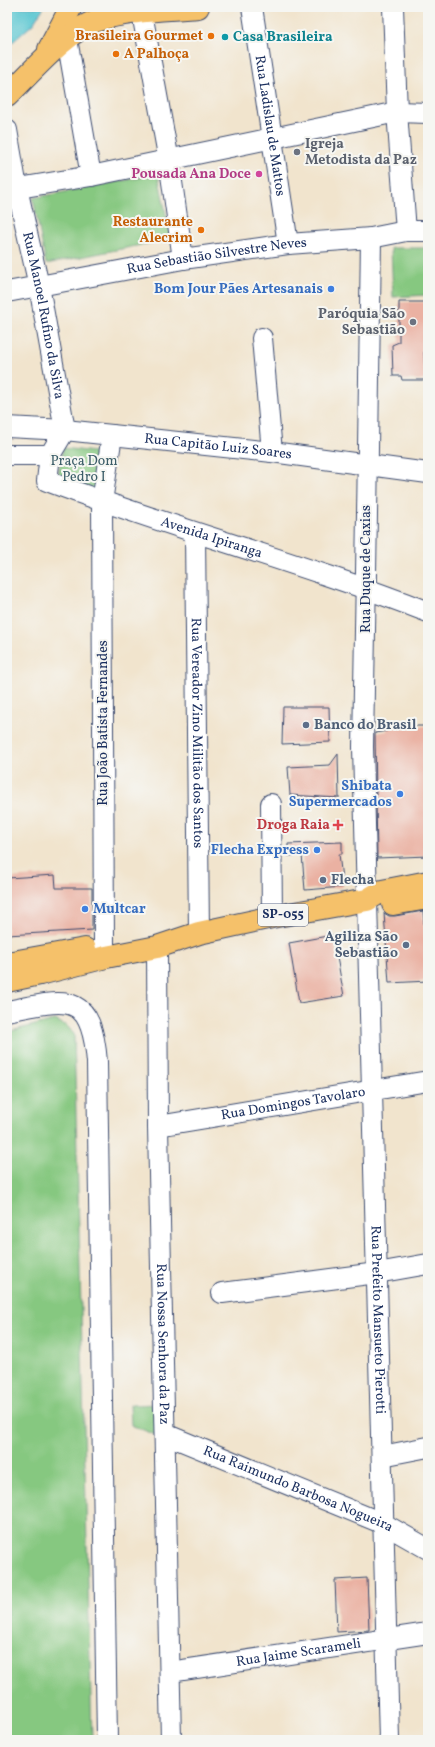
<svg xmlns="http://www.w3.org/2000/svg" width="435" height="1747" viewBox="0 0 435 1747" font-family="Vollkorn,serif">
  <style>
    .green { fill: #86c880; stroke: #507c6f }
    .water { fill: #59c6d1; stroke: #3a7a98 }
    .building { fill: #eab1a2 }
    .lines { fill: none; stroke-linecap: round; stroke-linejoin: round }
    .minor-casing { stroke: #3b4a6f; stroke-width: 22 }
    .major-casing { stroke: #3b4a6f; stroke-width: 24 }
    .minor { stroke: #fff; stroke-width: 20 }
    .major { stroke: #f5c16b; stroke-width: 22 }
    .food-dot { fill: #e8710a; stroke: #f6f6f2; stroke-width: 1.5 }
    .culture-dot { fill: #0f9aa8; stroke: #f6f6f2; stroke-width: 1.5 }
    .worship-dot { fill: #6b7280; stroke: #f6f6f2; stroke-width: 1.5 }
    .hotel-dot { fill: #d1479c; stroke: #f6f6f2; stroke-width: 1.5 }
    .shop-dot { fill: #3f7fe0; stroke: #f6f6f2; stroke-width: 1.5 }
    .service-dot { fill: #5c6f8a; stroke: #f6f6f2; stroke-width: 1.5 }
    .health-dot { fill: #e0444e; stroke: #f6f6f2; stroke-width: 1.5 }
    .labels { text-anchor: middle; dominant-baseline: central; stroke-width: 4; stroke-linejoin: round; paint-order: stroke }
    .shield { fill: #f6f6f2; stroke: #5d6b8a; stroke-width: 1 }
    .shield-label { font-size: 13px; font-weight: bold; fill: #1b2f5e }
    .food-label { font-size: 14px; font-weight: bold; fill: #c56008; stroke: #f6f6f2; text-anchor: end }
    .culture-label { font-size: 14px; font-weight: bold; fill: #0d838f; stroke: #f6f6f2; text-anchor: start }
    .street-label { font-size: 14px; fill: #1b2f5e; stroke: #f6f6f2 }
    .worship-label { font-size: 14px; font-weight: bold; fill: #5b616d; stroke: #f6f6f2; text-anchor: start }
    .hotel-label { font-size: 14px; font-weight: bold; fill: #b23c85; stroke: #f6f6f2; text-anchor: end }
    .shop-label { font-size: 14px; font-weight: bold; fill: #366cbe; stroke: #f6f6f2; text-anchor: end }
    .park-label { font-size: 14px; fill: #3b5d68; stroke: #f6f6f2 }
    .service-label { font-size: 14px; font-weight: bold; fill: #4e5e75; stroke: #f6f6f2; text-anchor: start }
    .health-label { font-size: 14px; font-weight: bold; fill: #be3a42; stroke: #f6f6f2; text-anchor: end }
  </style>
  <rect width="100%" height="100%" fill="#f6f6f2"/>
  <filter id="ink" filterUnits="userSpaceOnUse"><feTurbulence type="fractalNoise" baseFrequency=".025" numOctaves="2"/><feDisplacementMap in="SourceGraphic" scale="8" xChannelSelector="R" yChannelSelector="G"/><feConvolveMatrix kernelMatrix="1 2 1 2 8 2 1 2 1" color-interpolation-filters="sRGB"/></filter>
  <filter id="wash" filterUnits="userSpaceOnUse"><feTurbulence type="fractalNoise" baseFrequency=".012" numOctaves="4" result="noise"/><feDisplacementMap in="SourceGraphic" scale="16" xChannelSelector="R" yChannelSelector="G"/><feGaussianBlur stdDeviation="0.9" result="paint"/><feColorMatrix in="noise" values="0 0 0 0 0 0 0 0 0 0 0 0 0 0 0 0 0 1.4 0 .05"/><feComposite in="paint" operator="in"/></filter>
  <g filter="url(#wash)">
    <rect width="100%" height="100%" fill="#f1e4cd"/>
    <g class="green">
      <path d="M158,174L171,239L46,264L33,198Z"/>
      <path d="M391,248H428V295L393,297Z"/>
      <path d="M63,448L102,453L107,495L57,481Z"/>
      <path d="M55,1020L67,1026L74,1034L92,1740H7V1036L11,1031Z"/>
      <path d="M158,1404V1436L131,1425L130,1405Z"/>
    </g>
    <path class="water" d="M7,7H44L33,24L7,47Z"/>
    <g id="blocks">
      <g class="building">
        <path d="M399,302H427L428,349L424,352L425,380H402L401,376H393L392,345L399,342Z"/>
        <path d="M283,707H329L330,742L282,744Z"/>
        <path d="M387,726H428V856L377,858L375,733L387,731Z"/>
        <path d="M338,754L339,798L290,795L288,767L330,765Z"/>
        <path d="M342,842V854H339L343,887L305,890L302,855L288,856V844Z"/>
        <path d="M55,875L56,888H92V930L7,935V878Z"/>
        <path d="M423,911L428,981L389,983L384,913L389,916H395Z"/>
        <path d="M333,935L344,996L299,1003L289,943Z"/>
        <path d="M367,1578L369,1630L337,1632L335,1580Z"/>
      </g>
    </g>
  </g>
  <g filter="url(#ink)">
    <use href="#blocks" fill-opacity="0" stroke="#3b4a6f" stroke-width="1"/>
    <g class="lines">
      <defs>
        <g id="minor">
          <path id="s1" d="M252,7L288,244"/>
          <path d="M393,7L397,112L406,231"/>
          <path d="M142,13L169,161L183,259"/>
          <path d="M63,26L67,39L91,176"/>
          <path id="s2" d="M7,130L17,188L39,286L65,430L50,455L47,481C173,529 303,563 428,612"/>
          <path d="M7,190L91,176L397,112L428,113"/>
          <path id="s3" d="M371,238C368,408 367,577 363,747L389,1740"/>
          <path id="s4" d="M7,292L183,259L288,244L371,238L406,231H428"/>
          <path d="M262,338L272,452"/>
          <path id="s5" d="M7,427L65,430L272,452L428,473"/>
          <path d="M7,455H50"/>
          <path id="s6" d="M195,533L199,933"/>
          <path d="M271,804L272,917"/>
          <path d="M104,945L102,502L112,435"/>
          <path id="s7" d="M157,947L158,1126L171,1740"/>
          <path d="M7,1011C66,1000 91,989 97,1062L107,1740"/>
          <path id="s8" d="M158,1126L428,1081"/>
          <path d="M222,1293L377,1273L428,1264"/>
          <path id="s9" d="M165,1434L384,1524L428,1549"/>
          <path d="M382,1456L428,1447"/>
          <path id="s10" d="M170,1672L428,1633"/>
        </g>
        <g id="major">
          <path d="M49,49L71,7"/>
          <path d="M7,96C31,73 67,30 98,20C129,10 166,10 198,7"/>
          <path d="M393,904L428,898"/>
          <path d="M7,963L85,949"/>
          <path d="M7,981L40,974L106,957L157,947L199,933L272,917L367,900L382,891L428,882"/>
        </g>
      </defs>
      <use href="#minor" class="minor-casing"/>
      <use href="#major" class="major-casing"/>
      <use href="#minor" class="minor"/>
      <use href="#major" class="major"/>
    </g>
  </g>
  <g class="food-dot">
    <circle cx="211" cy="36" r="4"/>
    <circle cx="116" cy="54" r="4"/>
    <circle cx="201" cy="230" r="4"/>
  </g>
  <circle class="culture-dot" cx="225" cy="37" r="4"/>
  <g class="worship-dot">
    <circle cx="297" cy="152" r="4"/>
    <circle cx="413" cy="322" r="4"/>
  </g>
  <circle class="hotel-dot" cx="259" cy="174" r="4"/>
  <g class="shop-dot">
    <circle cx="331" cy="289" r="4"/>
    <circle cx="400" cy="794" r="4"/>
    <circle cx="317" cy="850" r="4"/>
    <circle cx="85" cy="909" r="4"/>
  </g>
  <g class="service-dot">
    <circle cx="306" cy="725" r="4"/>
    <circle cx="323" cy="880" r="4"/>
    <circle cx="406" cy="945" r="4"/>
  </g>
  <path class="health-dot" d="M336 819h4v4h4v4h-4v4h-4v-4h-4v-4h4z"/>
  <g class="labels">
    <rect class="shield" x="258" y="904" width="50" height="22" rx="3"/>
    <g class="shield-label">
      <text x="283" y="915">SP-055</text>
    </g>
    <g class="food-label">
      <text x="203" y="36">Brasileira Gourmet</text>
      <text x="124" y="54" text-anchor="start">A Palhoça</text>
      <text x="193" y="222">Restaurante<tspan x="193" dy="16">Alecrim</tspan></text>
    </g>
    <g class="culture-label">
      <text x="233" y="37">Casa Brasileira</text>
    </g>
    <g class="street-label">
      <text stroke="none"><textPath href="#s1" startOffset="120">Rua Ladislau de Mattos</textPath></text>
      <text stroke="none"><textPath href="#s4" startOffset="213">Rua Sebastião Silvestre Neves</textPath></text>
      <text stroke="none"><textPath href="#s2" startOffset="189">Rua Manoel Rufino da Silva</textPath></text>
      <text stroke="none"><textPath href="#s5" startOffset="212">Rua Capitão Luiz Soares</textPath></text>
      <text stroke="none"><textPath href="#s2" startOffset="535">Avenida Ipiranga</textPath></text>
      <text transform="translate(366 569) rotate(-90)">Rua Duque de Caxias</text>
      <text transform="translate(103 723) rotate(-90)">Rua João Batista Fernandes</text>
      <text stroke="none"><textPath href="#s6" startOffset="200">Rua Vereador Zino Militão dos Santos</textPath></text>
      <text stroke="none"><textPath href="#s8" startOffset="137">Rua Domingos Tavolaro</textPath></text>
      <text stroke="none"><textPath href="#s3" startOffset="1082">Rua Prefeito Mansueto Pierotti</textPath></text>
      <text stroke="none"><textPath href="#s7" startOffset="397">Rua Nossa Senhora da Paz</textPath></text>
      <text stroke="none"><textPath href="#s9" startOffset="144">Rua Raimundo Barbosa Nogueira</textPath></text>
      <text stroke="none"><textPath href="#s10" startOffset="130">Rua Jaime Scarameli</textPath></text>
    </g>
    <g class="worship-label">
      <text x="305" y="144">Igreja<tspan x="305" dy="16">Metodista da Paz</tspan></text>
      <text x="405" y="314" text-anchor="end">Paróquia São<tspan x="405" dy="16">Sebastião</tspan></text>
    </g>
    <g class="hotel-label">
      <text x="251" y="174">Pousada Ana Doce</text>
    </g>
    <g class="shop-label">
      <text x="323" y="289">Bom Jour Pães Artesanais</text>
      <text x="392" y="786">Shibata<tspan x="392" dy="16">Supermercados</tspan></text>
      <text x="309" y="850">Flecha Express</text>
      <text x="93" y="909" text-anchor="start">Multcar</text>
    </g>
    <g class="park-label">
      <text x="84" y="461">Praça Dom<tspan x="84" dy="16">Pedro I</tspan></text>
    </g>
    <g class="service-label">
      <text x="314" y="725">Banco do Brasil</text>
      <text x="331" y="880">Flecha</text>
      <text x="398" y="937" text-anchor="end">Agiliza São<tspan x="398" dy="16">Sebastião</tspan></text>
    </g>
    <g class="health-label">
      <text x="330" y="825">Droga Raia</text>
    </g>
  </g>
  <rect width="435" height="1747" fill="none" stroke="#f6f6f2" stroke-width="24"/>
</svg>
